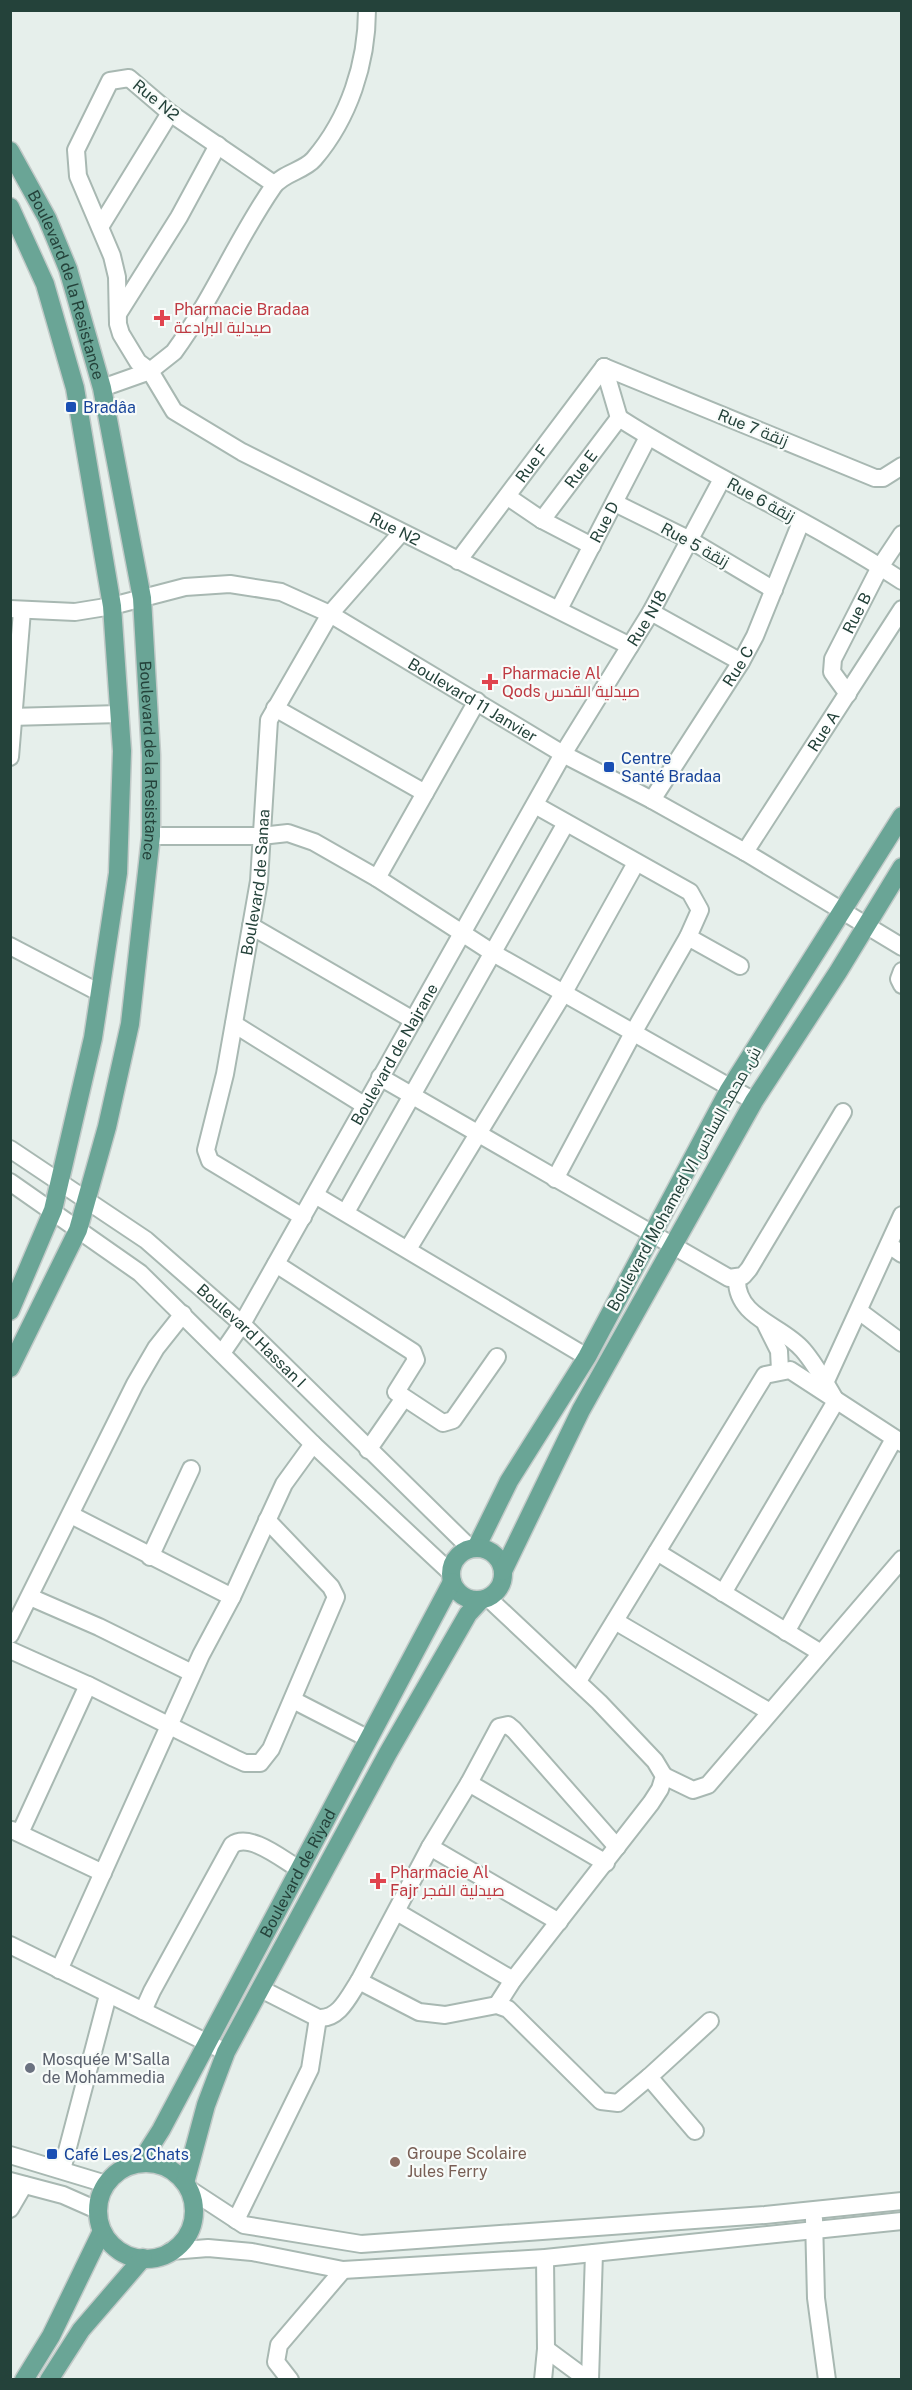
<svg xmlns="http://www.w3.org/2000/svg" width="912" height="2390" viewBox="0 0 912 2390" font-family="'Public Sans',Cairo,sans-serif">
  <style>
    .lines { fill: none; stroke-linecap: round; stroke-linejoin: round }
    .minor-casing { stroke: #a8b8b2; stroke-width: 20 }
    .major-casing { stroke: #c2cac8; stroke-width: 21 }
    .minor { stroke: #fff; stroke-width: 16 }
    .major { stroke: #6aa596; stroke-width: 18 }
    .health-dot { fill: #e0444e; stroke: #f7fbf9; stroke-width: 2 }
    .transit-dot { fill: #1a4fb4; stroke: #f7fbf9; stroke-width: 2 }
    .worship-dot { fill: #6b7280; stroke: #f7fbf9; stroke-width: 2 }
    .education-dot { fill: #8d6e63; stroke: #f7fbf9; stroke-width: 2 }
    .labels { text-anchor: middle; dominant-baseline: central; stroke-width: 4.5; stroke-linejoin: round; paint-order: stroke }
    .street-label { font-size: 16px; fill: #24423a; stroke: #f7fbf9 }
    .health-label { font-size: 16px; fill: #be3a42; stroke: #f7fbf9; text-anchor: start }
    .transit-label { font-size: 16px; fill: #164399; stroke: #f7fbf9; text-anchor: start }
    .worship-label { font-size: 16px; fill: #5b616d; stroke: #f7fbf9; text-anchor: start }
    .education-label { font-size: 16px; fill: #785e54; stroke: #f7fbf9; text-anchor: start }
  </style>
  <rect width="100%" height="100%" fill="#e6efeb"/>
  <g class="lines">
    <defs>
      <g id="minor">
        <path id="s1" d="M274,184L170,113L129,78L110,81L76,150L78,176L112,256L117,277L118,324L121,334L138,362L150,371L174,411L242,452L630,646"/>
        <path d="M100,227L170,113"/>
        <path d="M118,314L179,217L218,145"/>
        <path d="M604,367L875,478H883L902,466"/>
        <path d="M604,367L619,418"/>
        <path d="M102,388L150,371L174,352C212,300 237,239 273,187C282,173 304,171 314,159C349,118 367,63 367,10"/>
        <path d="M619,418C711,477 811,521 902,581"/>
        <path d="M508,497L542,520L592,546"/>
        <path d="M615,503L690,540L774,590"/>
        <path id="s2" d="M542,520L619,418"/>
        <path id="s3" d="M458,561L604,367"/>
        <path id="s4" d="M10,609L75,612L112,606L185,587L230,584L281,592L330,614L563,754L652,800L745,852L902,947"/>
        <path id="s5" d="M559,609L648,437"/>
        <path d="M651,612L741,662"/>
        <path id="s6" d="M848,694L832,672L833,659L880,567L902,534"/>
        <path d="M275,708L425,793"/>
        <path d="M10,717L120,714"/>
        <path d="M10,757L22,611"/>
        <path id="s7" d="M652,800L741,662L755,636L801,522"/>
        <path d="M535,805L690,892L700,910L688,937L633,1033L555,1179"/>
        <path d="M151,836H261L288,833L314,842L377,878L493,953L754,1101"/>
        <path id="s8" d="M745,852L902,609"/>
        <path d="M377,878L477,701"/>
        <path d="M251,926L413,1020"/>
        <path d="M688,937L740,966"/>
        <path d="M10,946L100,993"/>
        <path d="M902,971L899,979L902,985"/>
        <path d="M234,1024L364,1105"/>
        <path d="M380,1077L729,1278L743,1276L749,1269L843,1112"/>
        <path id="s9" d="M10,1149L146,1240L242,1324L471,1549"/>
        <path d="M10,1182L140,1273L313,1444L451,1573"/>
        <path d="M315,1195L587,1357"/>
        <path d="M346,1212L566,823"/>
        <path id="s10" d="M303,1217L210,1161L206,1150L225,1074L259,881L269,720L330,614L401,533"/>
        <path d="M889,1245L902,1254"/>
        <path d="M408,1249L563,994L636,863"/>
        <path d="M276,1264L413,1352L416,1360L396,1392L443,1423L453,1420L497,1357"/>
        <path d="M859,1311L902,1343"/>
        <path d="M766,1325L779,1351L780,1370"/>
        <path id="s11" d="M222,1353L242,1324L563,754L651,612L722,479"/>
        <path d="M825,1383L902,1215"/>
        <path d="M368,1450L404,1398"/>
        <path d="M71,1515L232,1597"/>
        <path d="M657,1552L821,1653"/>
        <path d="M150,1557L191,1469"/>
        <path d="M723,1593L836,1401C826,1384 816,1365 803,1350C782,1325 736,1318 737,1279"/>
        <path d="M30,1597L99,1627L192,1673"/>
        <path d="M488,1598L599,1702L655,1761L664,1776L660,1789L651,1803L513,1980L497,2005"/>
        <path d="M615,1621L770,1712"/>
        <path d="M786,1632L894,1439"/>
        <path d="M10,1635L135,1384L156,1348L183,1314"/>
        <path d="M10,1650L88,1685L234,1758L245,1763H260L271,1749L336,1597L331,1587L267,1520"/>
        <path d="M578,1681L765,1375L790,1370L902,1443"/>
        <path d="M293,1700L367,1738"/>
        <path d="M664,1776L693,1790L708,1785L902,1559"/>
        <path d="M469,1783L606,1863"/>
        <path d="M12,1830L103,1873"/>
        <path d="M20,1833L88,1685"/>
        <path d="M430,1847L559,1922"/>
        <path d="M397,1912L513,1980"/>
        <path d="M10,1945L226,2052"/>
        <path d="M59,1970L201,1655L232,1597L284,1484L313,1444"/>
        <path d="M359,1981L430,1847L469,1783L499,1727L508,1725L514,1730L617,1847"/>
        <path d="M261,1989L318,2018C339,2020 349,1996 359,1981L419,2012L445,2015L497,2005L508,2009L601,2101L618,2103L649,2077L695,2131"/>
        <path d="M143,2011L152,1991L232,1845C250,1832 283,1860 299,1869"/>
        <path d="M649,2077L710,2021"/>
        <path d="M10,2155L106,2184"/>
        <path d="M62,2170L108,1995"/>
        <path d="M10,2181L63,2195L97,2210"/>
        <path d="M189,2189L244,2225L361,2244L765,2215L902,2201"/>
        <path d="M10,2209L24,2185"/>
        <path d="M814,2219L816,2298L827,2380"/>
        <path d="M236,2220L310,2069L318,2018"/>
        <path d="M171,2251L208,2248L252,2252L343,2270L545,2258L902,2221"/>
        <path d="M546,2349L588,2380"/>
        <path d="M290,2380L276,2362L279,2345L343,2270"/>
        <path d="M543,2380L546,2349L545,2258"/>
        <path d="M590,2380L594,2253"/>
      </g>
      <g id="major">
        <path id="s12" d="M10,151L47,218L68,269L102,388L142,598L151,755V836L130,1024L107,1127L78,1230L10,1368"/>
        <path d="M10,207L45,284L75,388L112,606L122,751L118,873L93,1038L53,1210L10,1311"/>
        <path d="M476,1548L509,1481L587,1357L729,1090L902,816"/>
        <circle cx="477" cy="1574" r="26"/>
        <path d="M503,1571L581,1410L754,1101L838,972L902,867"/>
        <path id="s13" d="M140,2163L161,2130L452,1582"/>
        <circle cx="146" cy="2211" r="48"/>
        <path d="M185,2183L206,2105L226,2052L388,1753L468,1614L481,1600"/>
        <path d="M24,2380L51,2336L102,2231"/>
        <path d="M49,2380L81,2330L143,2258"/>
      </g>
    </defs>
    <use href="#minor" class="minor-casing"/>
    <use href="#major" class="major-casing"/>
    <use href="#minor" class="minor"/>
    <use href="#major" class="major"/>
  </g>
  <g class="health-dot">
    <path d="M159 309h6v6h6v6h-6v6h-6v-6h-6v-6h6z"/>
    <path d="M487 673h6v6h6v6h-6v6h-6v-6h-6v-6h6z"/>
    <path d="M375 1872h6v6h6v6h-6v6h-6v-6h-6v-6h6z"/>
  </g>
  <g class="transit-dot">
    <rect x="65" y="401" width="12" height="12" rx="3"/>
    <rect x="603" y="761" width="12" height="12" rx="3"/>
    <rect x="46" y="2148" width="12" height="12" rx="3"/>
  </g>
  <circle class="worship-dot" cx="30" cy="2068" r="6"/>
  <circle class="education-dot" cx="395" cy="2162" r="6"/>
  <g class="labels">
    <g class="street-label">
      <text transform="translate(156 100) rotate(39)">Rue N2</text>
      <text stroke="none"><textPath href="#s12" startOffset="146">Boulevard de la Resistance</textPath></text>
      <text transform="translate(753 428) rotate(22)">Rue 7 زنقة</text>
      <text stroke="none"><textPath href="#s3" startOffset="122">Rue F</textPath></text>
      <text stroke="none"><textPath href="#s2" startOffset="64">Rue E</textPath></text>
      <text transform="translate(761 500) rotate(29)">Rue 6 زنقة</text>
      <text stroke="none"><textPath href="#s5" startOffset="98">Rue D</textPath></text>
      <text stroke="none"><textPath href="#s1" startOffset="813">Rue N2</textPath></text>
      <text transform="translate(695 545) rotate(29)">Rue 5 زنقة</text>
      <text stroke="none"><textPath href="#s6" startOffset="92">Rue B</textPath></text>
      <text stroke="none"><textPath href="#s11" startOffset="849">Rue N18</textPath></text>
      <text stroke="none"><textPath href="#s7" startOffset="159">Rue C</textPath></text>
      <text stroke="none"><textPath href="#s4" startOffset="495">Boulevard 11 Janvier</textPath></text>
      <text stroke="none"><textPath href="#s8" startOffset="144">Rue A</textPath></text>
      <text stroke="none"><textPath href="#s12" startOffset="632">Boulevard de la Resistance</textPath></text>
      <text stroke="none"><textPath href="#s10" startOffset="393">Boulevard de Sanaa</textPath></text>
      <text stroke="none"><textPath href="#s11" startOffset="345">Boulevard de Najrane</textPath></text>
      <text transform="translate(684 1179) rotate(-61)">Boulevard Mohamed VI ش. محمد السادس</text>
      <text stroke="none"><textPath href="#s9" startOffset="306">Boulevard Hassan I</textPath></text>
      <text stroke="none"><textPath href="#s13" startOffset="330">Boulevard de Riyad</textPath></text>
    </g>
    <g class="health-label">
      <text x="174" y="309">Pharmacie Bradaa<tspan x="174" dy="18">صيدلية البرادعة</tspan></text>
      <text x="502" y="673">Pharmacie Al<tspan x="502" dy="18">Qods صيدلية القدس</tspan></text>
      <text x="390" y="1872">Pharmacie Al<tspan x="390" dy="18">Fajr صيدلية الفجر</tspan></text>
    </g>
    <g class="transit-label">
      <text x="83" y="407">Bradâa</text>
      <text x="621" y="758">Centre<tspan x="621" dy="18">Santé Bradaa</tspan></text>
      <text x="64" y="2154">Café Les 2 Chats</text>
    </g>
    <g class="worship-label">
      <text x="42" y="2059">Mosquée M'Salla<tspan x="42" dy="18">de Mohammedia</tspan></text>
    </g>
    <g class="education-label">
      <text x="407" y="2153">Groupe Scolaire<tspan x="407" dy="18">Jules Ferry</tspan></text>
    </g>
  </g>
  <rect width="912" height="2390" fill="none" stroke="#24423a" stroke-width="24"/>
</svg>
